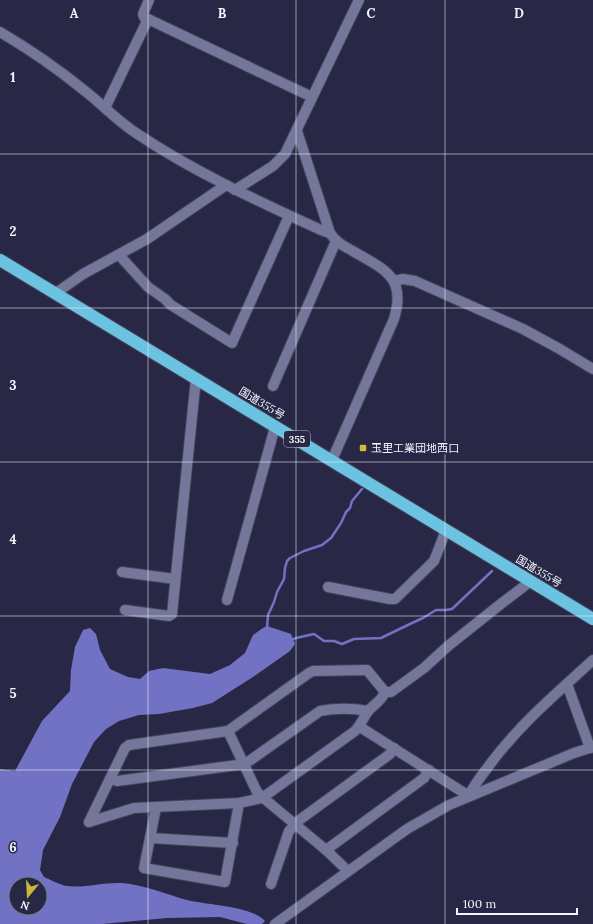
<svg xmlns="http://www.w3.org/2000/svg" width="593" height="924" viewBox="0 0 593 924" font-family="Lora,'Noto Sans JP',serif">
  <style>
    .water { fill: #7272c4; fill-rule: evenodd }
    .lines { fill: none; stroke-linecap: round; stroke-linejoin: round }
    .stream { stroke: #7272c4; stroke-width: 2.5 }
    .minor-casing { stroke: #43425a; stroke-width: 12 }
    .highway-casing { stroke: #43425a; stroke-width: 14 }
    .minor { stroke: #74769a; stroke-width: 10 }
    .highway { stroke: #6bc3e1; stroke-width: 12 }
    .grid { fill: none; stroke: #f3f4fc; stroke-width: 1; stroke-opacity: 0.55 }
    .poi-dot { fill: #caba3a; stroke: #282846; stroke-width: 1.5 }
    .labels { text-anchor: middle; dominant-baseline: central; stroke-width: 3; stroke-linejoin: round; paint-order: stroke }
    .shield { fill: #282846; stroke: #b6b7c5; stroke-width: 1 }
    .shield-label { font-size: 10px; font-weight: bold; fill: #f3f4fc }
    .street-label { font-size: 11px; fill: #f3f4fc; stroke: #282846 }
    .poi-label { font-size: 11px; fill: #f3f4fc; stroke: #282846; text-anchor: start }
    .grid-label { font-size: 13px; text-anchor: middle; font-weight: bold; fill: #f3f4fc; stroke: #282846; stroke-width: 3; stroke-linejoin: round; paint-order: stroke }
  </style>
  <rect width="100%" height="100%" fill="#282846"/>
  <path class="water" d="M267,626L291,634L295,644L290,651L253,677L212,703L193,708L159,714L139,715L119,721L106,729L94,742L72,784L60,817L43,850L40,870L44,877C51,880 60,885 67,886C85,888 104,882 122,883C145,885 165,894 187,900C206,905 252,906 265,921L262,924H247L220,917L167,918L102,924H0V769L15,771L42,721L70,691L71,670L75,647L83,630L90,628L96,634L100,650L110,669L128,677L140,679L149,671L163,668L210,674L230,665L245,653L253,635L263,628ZM16,884H40V908H16Z"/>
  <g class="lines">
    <g class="stream">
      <path d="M267,628L268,615L274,602L277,592L284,579L285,568L287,561L290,558L304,551L322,545L331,538L341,523L346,512L350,508L352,501L362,489"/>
      <path d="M291,640L296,638L314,634L324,641H334L342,644L354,639L381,638L412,623L423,618L436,610H446L452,609L492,571"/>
    </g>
    <defs>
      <g id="minor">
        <path d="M148,19L144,17L143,14L149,0"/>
        <path d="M0,32C29,49 58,69 85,91C102,104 117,121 136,133C194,172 258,201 321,230L330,233"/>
        <path d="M105,108L148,19L312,97"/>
        <path d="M297,131L330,233C335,241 342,245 351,250C383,269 407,276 394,319L332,460"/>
        <path d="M235,190L273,166L285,154L359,0"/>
        <path d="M119,255L148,287L165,299L171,305L232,343L289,216"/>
        <path d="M394,281L403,279L415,281L523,329L558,348L593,369"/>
        <path d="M56,293L83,274L147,239L226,185"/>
        <path d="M273,386L336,241"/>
        <path d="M122,572L175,579"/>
        <path d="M328,587L390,599H395L434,561L446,530"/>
        <path d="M227,600L275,427"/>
        <path d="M125,610L169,616L172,614L196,378"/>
        <path d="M567,684L590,748"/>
        <path d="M360,727L469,796C474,784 483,774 491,763C520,724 557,693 593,660"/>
        <path d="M228,731L257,792L267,801L326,850L348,871"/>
        <path d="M110,779L117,781L245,764L320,711C336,708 352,708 368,711"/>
        <path d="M156,808L144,868L225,882L239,803"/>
        <path d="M89,822L134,808L239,803L262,798L355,731C362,724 364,715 370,709C375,704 382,700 385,692H391L424,668L448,646L502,603L531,581"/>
        <path d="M89,822L125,748L129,745L228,731L309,673L313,671L367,670L385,692"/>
        <path d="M150,838L233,843"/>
        <path d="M326,850L424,778L429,770"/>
        <path d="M271,884L289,831L298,821L390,754L394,748"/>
        <path d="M275,924L407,829L449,805L574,753L593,747"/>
      </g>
      <path id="highway" d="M0,260L593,619"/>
    </defs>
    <use href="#minor" class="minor-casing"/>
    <use href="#highway" class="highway-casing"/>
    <use href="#minor" class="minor"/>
    <use href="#highway" class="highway"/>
  </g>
  <path class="grid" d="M148,0V924M296,0V924M445,0V924M0,154H593M0,308H593M0,462H593M0,616H593M0,770H593"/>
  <rect class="poi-dot" x="359" y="444" width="8" height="8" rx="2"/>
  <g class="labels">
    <rect class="shield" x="284" y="431" width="26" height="16" rx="3"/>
    <g class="shield-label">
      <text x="297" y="439">355</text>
    </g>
    <g class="street-label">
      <text transform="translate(262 403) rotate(31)">国道355号</text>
      <text transform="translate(539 571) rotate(31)">国道355号</text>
    </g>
    <g class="poi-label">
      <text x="371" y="448">玉里工業団地西口</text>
    </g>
  </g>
  <g class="grid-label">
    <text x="74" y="18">A</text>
    <text x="222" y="18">B</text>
    <text x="371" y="18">C</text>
    <text x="519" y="18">D</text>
    <text x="13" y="82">1</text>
    <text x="13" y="236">2</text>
    <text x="13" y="390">3</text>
    <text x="13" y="544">4</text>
    <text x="13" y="698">5</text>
    <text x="13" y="852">6</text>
  </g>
  <g transform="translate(28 896) rotate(198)"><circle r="19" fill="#282846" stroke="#797a8f"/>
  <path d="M0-3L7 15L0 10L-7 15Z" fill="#caba3a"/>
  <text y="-6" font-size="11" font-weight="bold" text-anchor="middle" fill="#f3f4fc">N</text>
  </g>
  <path d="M457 908v6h120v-6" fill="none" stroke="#f3f4fc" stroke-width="2"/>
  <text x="463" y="908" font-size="12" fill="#f3f4fc" stroke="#282846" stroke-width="3" paint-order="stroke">100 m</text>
</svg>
